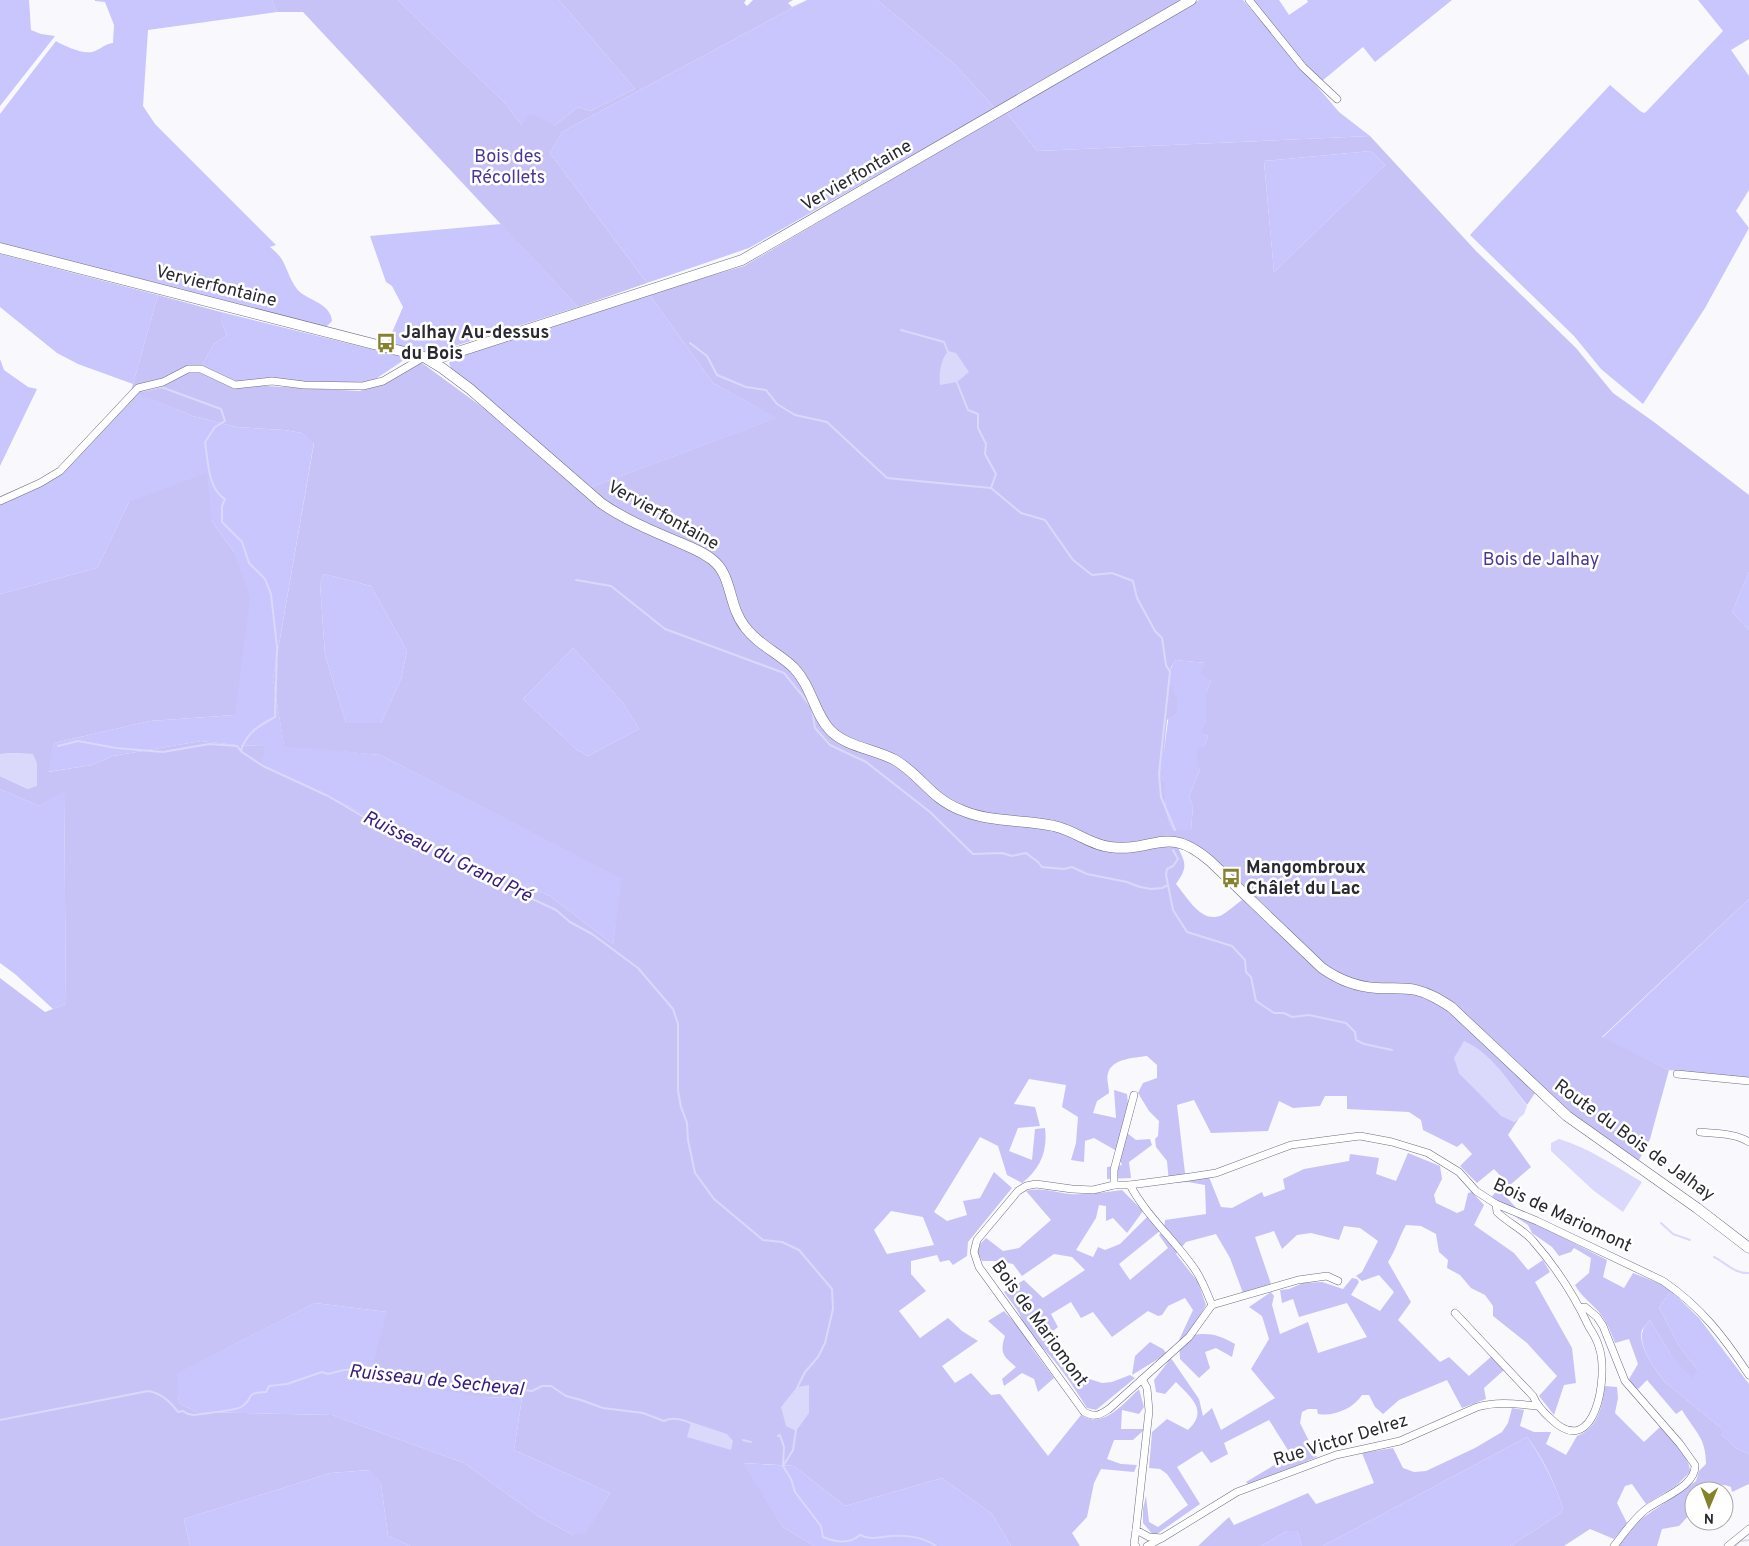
<svg xmlns="http://www.w3.org/2000/svg" width="1749" height="1546" viewBox="0 0 1749 1546" font-family="Overpass,sans-serif">
  <style>
    .green { fill: #c9c5fd }
    .forest { fill: #c7c3f7; fill-rule: evenodd }
    .water { fill: #dad8fb }
    .lines { fill: none; stroke-linecap: round; stroke-linejoin: round }
    .stream { stroke: #dad8fb; stroke-width: 2 }
    .minor-casing { stroke: #6f6e82; stroke-width: 8 }
    .secondary-casing { stroke: #6f6e82; stroke-width: 11 }
    .minor { stroke: #fff; stroke-width: 7 }
    .secondary { stroke: #fff; stroke-width: 10 }
    .labels { text-anchor: middle; dominant-baseline: central; stroke-width: 5; stroke-linejoin: round; paint-order: stroke }
    .park-label { font-size: 18px; fill: #4b3697; stroke: #fff }
    .street-label { font-size: 18px; fill: #2a2932; stroke: #fff }
    .poi-label { font-size: 18px; font-weight: bold; fill: #2a2932; stroke: #fff; text-anchor: start }
    .water-label { font-size: 19px; font-style: italic; fill: #381d7d; stroke: #fff }
  </style>
  <rect width="100%" height="100%" fill="#f8f8fd"/>
  <g class="green">
    <path d="M0,0H29L31,30L41,34L55,36L0,106Z"/>
    <path d="M95,0H272L277,12L148,30L143,106L155,124L276,245L270,247C274,250 278,254 281,258C288,269 291,285 301,293C312,301 331,305 332,321L326,327L0,244V114L56,41C64,46 86,56 95,51C102,48 105,44 113,43L114,25L105,2L95,1Z"/>
    <path d="M398,0H559L635,89L590,111L578,107L554,126L522,125L505,103Z"/>
    <path d="M807,0H877L952,62L995,108L749,248L647,283L550,153L562,132Z"/>
    <path d="M1199,0H1243L1339,112L1370,136L1037,151L1006,112Z"/>
    <path d="M1250,0H1279L1289,15L1308,2L1307,0H1452L1375,62L1363,47L1322,81L1318,79Z"/>
    <path d="M1698,0H1749V39L1731,50L1749,76V190L1736,211L1749,228L1705,308L1643,404L1601,369L1574,336L1470,235L1610,85L1640,111L1644,113L1646,112L1723,31Z"/>
    <path d="M1371,151L1385,165L1274,272L1264,161Z"/>
    <path d="M501,224L578,307L433,353L416,352L387,344L403,307L392,286L386,282L370,236Z"/>
    <path d="M0,254L158,295L133,384L78,364L57,353L0,307Z"/>
    <path d="M649,294L713,383L777,418L591,487L452,370L449,363L453,358Z"/>
    <path d="M221,312L407,358L371,382L346,385L246,383L223,379L205,369L202,365L214,344L227,335L221,321Z"/>
    <path d="M0,359L4,370L28,387L37,389L0,466Z"/>
    <path d="M137,393L193,416L236,427L284,430L302,433L314,442L273,679L284,745L380,755L623,879L613,944L550,896L429,843L409,840L349,806L260,763L264,746L236,745L201,741L113,756L92,765L47,772L54,743L150,721L235,715L234,552L211,520L129,502L97,568L0,594V503L51,479Z"/>
    <path d="M1749,572V630L1732,612Z"/>
    <path d="M324,574L371,586L407,651L401,679L381,723H346L325,655L320,583Z"/>
    <path d="M573,648L623,703L639,729L588,756L577,750L523,699Z"/>
    <path d="M1176,660L1205,663L1211,681L1206,692V720L1202,733L1208,736L1204,747L1200,769L1189,797L1193,806L1191,830H1173C1164,811 1165,803 1165,782L1160,775L1161,753L1164,751L1172,691C1167,680 1168,670 1176,660Z"/>
    <path d="M0,789L39,806L64,790L66,1004L53,1009L15,974L0,963Z"/>
    <path d="M1749,899V1078L1669,1070L1602,1038Z"/>
    <path d="M1671,1291L1699,1318L1749,1384V1454L1736,1448L1721,1434V1428L1665,1382C1656,1371 1637,1345 1643,1330C1644,1327 1648,1323 1650,1320L1671,1355L1698,1370L1679,1346L1659,1307Z"/>
    <path d="M315,1303L387,1312L479,1397L522,1398L514,1450L610,1493L585,1535H573L538,1516L464,1463L332,1415L196,1412L179,1403L176,1374Z"/>
    <path d="M1527,1437C1543,1459 1554,1482 1563,1508L1561,1513L1510,1546H1323Z"/>
    <path d="M742,1463L794,1466L845,1506L942,1478L992,1514L1011,1546H814L783,1527Z"/>
    <path d="M371,1470L381,1484L388,1536L411,1546H190L184,1519L331,1473Z"/>
    <path d="M1287,1531H1297L1302,1546H1261Z"/>
  </g>
  <g class="forest">
    <path d="M272,0H398L505,103L522,125L529,115H534L554,126L578,107L590,111L635,89L559,0H746L744,3L747,6L753,0H793L788,3L792,7L807,0L562,132L550,153L647,283L578,307L303,12H277Z"/>
    <path d="M877,0H1185L995,108L952,62Z"/>
    <path d="M1006,112L1037,151L1370,136L1476,251L1576,348L1613,393L1654,422L1749,495V572L1732,612L1749,630V899L1602,1037L1669,1070L1650,1139L1637,1164L1537,1090L1527,1105L1499,1069L1459,1073L1480,1093L1514,1122L1519,1118L1508,1135L1531,1167L1502,1192L1526,1219L1607,1260L1603,1277L1624,1288L1633,1273L1661,1284L1671,1291L1659,1307L1679,1346L1698,1370L1692,1378L1671,1355L1650,1320C1648,1323 1644,1327 1642,1330C1637,1345 1656,1371 1665,1382L1721,1428V1434L1736,1448L1749,1454V1484L1732,1492L1731,1487C1722,1484 1717,1483 1710,1491H1694V1510L1679,1526L1662,1529L1657,1546H1618L1641,1519L1688,1487L1696,1481L1699,1471L1706,1464C1706,1437 1695,1432 1682,1410L1676,1414L1647,1380L1638,1389L1632,1385L1629,1379L1638,1364L1629,1339L1615,1343C1611,1332 1606,1320 1598,1311C1590,1302 1581,1296 1575,1285L1589,1273L1591,1258L1574,1248L1571,1252L1559,1256L1552,1247L1532,1233L1528,1225L1501,1207L1492,1196L1506,1182L1494,1169L1477,1183L1460,1166L1472,1154L1462,1143L1457,1147L1423,1130L1421,1120L1409,1112L1347,1109V1096H1325L1320,1106L1293,1108L1279,1101L1268,1131L1211,1133L1194,1100L1177,1105L1185,1173L1187,1179L1209,1177L1221,1207L1232,1208L1262,1192L1264,1197L1285,1189L1283,1179L1304,1169L1349,1161L1350,1154L1379,1158L1376,1174L1396,1181L1408,1153L1440,1166L1442,1179L1434,1195L1436,1203L1457,1213L1464,1210L1468,1193L1472,1192L1484,1205L1474,1225L1514,1253L1528,1270L1543,1260L1550,1272L1535,1282L1572,1348L1576,1383L1564,1385L1554,1415L1539,1396L1557,1376L1527,1343L1493,1316V1306L1485,1295L1471,1288L1460,1275L1447,1268L1448,1260L1439,1252L1436,1234L1421,1226L1406,1225C1399,1237 1396,1250 1388,1262L1411,1302L1398,1320L1440,1362L1449,1357L1469,1376L1492,1356L1504,1370L1484,1388L1486,1399L1462,1408L1447,1380L1399,1400L1383,1414L1375,1407L1369,1395H1362C1354,1408 1334,1417 1318,1414L1317,1409H1308L1302,1412L1300,1423L1317,1457L1250,1486L1246,1482L1291,1455L1269,1420L1224,1443L1228,1454L1211,1463L1202,1451L1177,1467L1200,1504L1154,1536L1143,1523V1509L1146,1496L1149,1522L1158,1527L1188,1505L1167,1474L1160,1469L1149,1468L1152,1432L1167,1419L1188,1430C1209,1410 1191,1398 1176,1382L1165,1394L1156,1392L1154,1380L1168,1362L1163,1356L1132,1375L1135,1356L1150,1342L1163,1349L1173,1361L1199,1399L1203,1416L1212,1408L1221,1430L1275,1398L1251,1369L1269,1339L1262,1316L1249,1307L1271,1292L1274,1296L1272,1305L1280,1334L1308,1322L1318,1353L1367,1337L1347,1303L1299,1317L1293,1299L1282,1303L1280,1290L1289,1289L1303,1283L1322,1282L1343,1289L1352,1278L1357,1279L1359,1282L1351,1295L1380,1311L1394,1292L1379,1275L1362,1281L1356,1276L1362,1272L1378,1241L1360,1228L1344,1226L1339,1240L1311,1233L1297,1235L1282,1249L1274,1231L1255,1237L1271,1284L1243,1293L1230,1258L1216,1234L1186,1242L1176,1254L1198,1282L1206,1305L1188,1336C1208,1332 1217,1334 1235,1344L1232,1357L1216,1348L1205,1352L1210,1368L1199,1378L1180,1359L1179,1340L1193,1310L1185,1298L1168,1306L1162,1315L1158,1316L1148,1311L1112,1337L1093,1312L1081,1318L1071,1302L1051,1314L1058,1327L1049,1334L1055,1343L1060,1354H1066L1080,1376L1102,1383L1112,1382L1130,1375L1135,1378L1096,1410L1087,1408C1072,1385 1057,1360 1036,1342L1031,1347L1054,1378L1038,1392L1034,1379L1022,1373L1004,1386L1002,1379L1016,1367C1004,1356 999,1354 1005,1336L988,1321L1004,1311L1023,1332C1026,1317 1012,1304 1004,1292L1024,1280L1043,1298L1085,1270L1072,1257L1054,1254L1022,1276L1013,1264L998,1261H982L977,1252L980,1244L986,1238L1003,1251L1019,1248L1051,1220L1026,1191C1041,1187 1054,1192 1070,1194C1087,1195 1105,1192 1122,1190L1143,1211L1127,1233L1113,1218L1106,1221V1206L1099,1205L1096,1218L1076,1250L1093,1257L1098,1247L1105,1250L1120,1244L1148,1216L1161,1230L1119,1264L1130,1280L1168,1248L1159,1235L1164,1229L1165,1220L1206,1214L1205,1185L1188,1182L1169,1183L1167,1161L1156,1147L1155,1139L1158,1136L1159,1121L1149,1111L1138,1093L1143,1083L1157,1078V1065L1147,1056C1134,1058 1113,1058 1108,1073C1106,1078 1109,1087 1109,1093L1097,1101L1093,1113L1116,1118L1114,1090L1127,1094L1130,1122L1127,1133L1136,1140L1150,1139L1152,1145L1129,1162L1131,1178L1107,1179V1167L1122,1165L1115,1150L1094,1138L1085,1141L1084,1162L1071,1160L1076,1143L1078,1117L1062,1107L1066,1085L1029,1079L1014,1104L1035,1107L1040,1126L1018,1128L1009,1151L1032,1160L1035,1129L1045,1128C1048,1151 1040,1169 1022,1183L1007,1175L998,1146L980,1137L934,1212L947,1221L967,1215L963,1201L980,1198L994,1172L1012,1188L968,1242L967,1256L953,1265L949,1260L940,1262L937,1255L911,1261V1274L926,1291L899,1311L920,1338L948,1318L962,1331L978,1341L942,1366L955,1383L971,1373L991,1395L1000,1394L1048,1456L1081,1415C1103,1430 1124,1403 1139,1389L1144,1407L1139,1414L1122,1410L1121,1429H1145L1133,1440H1114L1107,1459L1121,1464L1137,1465L1134,1472L1101,1469L1094,1483L1087,1517L1072,1533L1080,1546H1011L992,1514L942,1478L845,1506L794,1466L743,1463L783,1527L814,1546H411L388,1536L381,1484L370,1470L331,1473L184,1519L190,1546H0V978L45,1012L66,1004L64,791L39,806L0,789V776L28,789L20,753L0,754V594L97,568L129,502L207,473L211,520L234,552L250,598L235,715L150,721L54,743L48,772L92,765L113,756L201,741L236,745L265,746L261,763L349,806L409,840L429,843L550,896L613,944L622,879L380,755L284,746L273,679L314,443L302,433L284,430L236,427L193,416L131,391L158,295L221,312V321L227,335L214,344L202,365L205,369L223,379L266,386L360,391L408,363H422L591,487L776,418L713,383L649,294L744,266ZM1371,151L1385,165L1274,272L1264,161ZM324,574L371,586L407,651L401,679L381,723H346L325,655L320,583ZM573,648L623,703L639,729L588,756L577,750L523,699ZM1176,660L1205,663L1201,674L1211,681L1206,692V720L1201,733L1208,736L1204,747L1197,748V766L1200,769L1189,797L1193,806L1191,830H1173C1164,811 1165,803 1165,782L1160,775L1161,753L1164,751L1167,720L1176,713L1178,699L1172,691L1174,686L1168,683L1171,667ZM1177,846L1192,851L1204,861L1242,900C1236,904 1229,911 1222,915C1202,925 1187,897 1176,884C1188,867 1186,863 1177,846ZM891,1211L923,1217L934,1245L887,1254L874,1230ZM315,1303L387,1312L372,1369L411,1384L479,1397L522,1398L514,1450L610,1493L585,1534L573,1535L538,1516L464,1463L332,1415L196,1412L179,1403L177,1374Z"/>
    <path d="M1605,1386L1617,1387L1618,1398L1615,1413L1644,1442L1660,1427C1669,1438 1691,1458 1690,1472L1676,1486L1646,1504L1632,1484L1625,1486L1617,1503L1627,1523L1614,1539L1590,1529L1564,1546H1510L1561,1513L1563,1508C1554,1482 1544,1459 1527,1437L1323,1546H1302L1297,1531H1287L1261,1546H1198L1229,1517L1234,1525L1308,1493L1316,1504L1374,1483L1362,1453L1393,1448L1403,1468L1414,1472L1426,1471L1475,1448L1502,1432L1508,1423L1512,1408L1524,1410L1520,1426L1534,1432H1551L1546,1444L1566,1455L1577,1436C1598,1428 1602,1407 1605,1386Z"/>
  </g>
  <g class="water">
    <path d="M948,351L956,353L969,372L957,382L940,385C939,373 940,361 948,351Z"/>
    <path d="M20,753L33,754L37,763V786L28,789L0,776V754Z"/>
    <path d="M1464,1041C1492,1053 1510,1083 1527,1106L1524,1114L1514,1122L1501,1116L1459,1073L1454,1058Z"/>
    <path d="M1559,1139C1589,1148 1615,1166 1642,1182L1623,1212L1594,1191L1551,1151V1143Z"/>
    <path d="M809,1385V1413L796,1431L786,1426L781,1407L797,1387Z"/>
    <path d="M691,1422L727,1434L733,1441L731,1450L687,1437Z"/>
  </g>
  <g class="lines">
    <g class="stream">
      <path d="M901,330L944,342L948,352"/>
      <path d="M690,343L707,356L717,375L746,387L766,390L777,404L795,415L827,422L887,478L991,488"/>
      <path d="M956,380L968,410L978,414V428L986,444L985,454L996,474L991,488L1021,513L1045,520L1073,560L1092,575L1112,573L1133,581L1137,598L1155,631L1162,638L1166,665L1170,672L1159,773L1161,797L1175,830"/>
      <path d="M142,391L161,387L221,409L225,421L215,427L205,442C208,460 208,490 225,499L222,506V522L242,542L249,563L265,579L271,594L277,647L275,717C260,725 247,732 241,750"/>
      <path d="M576,580L611,586L665,629L784,673L810,705"/>
      <path d="M812,709L815,728L830,745L866,762L930,812L973,854L1002,853L1012,856L1026,853L1038,862L1042,867L1064,869L1072,867L1087,874L1127,882L1140,887L1151,889L1162,888L1168,885"/>
      <path d="M58,746L78,741L116,748L163,752L209,744L237,746L242,752L263,766L328,796L386,830L418,845L445,852L500,884L556,910L570,922L592,934L638,968L673,1009L678,1024V1091L681,1107L687,1123L688,1140L695,1173L714,1199L763,1240L782,1242L799,1250L832,1289L833,1309L825,1343L818,1357L805,1372L797,1388"/>
      <path d="M1173,850L1178,859L1173,866L1167,869L1166,875L1173,910L1187,932L1232,946L1245,960L1246,972L1251,977L1256,1001L1274,1013H1284L1292,1017L1309,1015L1346,1023L1355,1032L1356,1040L1364,1044L1392,1050"/>
      <path d="M1661,1223L1673,1234L1690,1240"/>
      <path d="M1714,1257C1726,1263 1735,1274 1749,1273"/>
      <path d="M0,1420L148,1391C161,1393 170,1401 178,1412L183,1411L188,1414L194,1415C204,1413 234,1411 241,1407C256,1398 242,1393 266,1392L269,1386L287,1384L322,1372L328,1374L344,1370L359,1369L394,1376L419,1377L450,1385L491,1387L532,1391L542,1386H551L566,1396L581,1400L603,1408L643,1413L664,1421C672,1417 684,1419 692,1424"/>
      <path d="M796,1430L793,1450L783,1466L791,1479L795,1492L821,1526L823,1537C835,1542 849,1545 860,1535C868,1539 874,1538 883,1537C900,1534 923,1536 936,1546"/>
      <path d="M778,1436L780,1435L784,1447L783,1465"/>
      <path d="M743,1440L751,1442"/>
      <path d="M1735,1546L1740,1541L1749,1540"/>
    </g>
    <defs>
      <g id="minor">
        <path d="M1249,0L1303,67L1337,99"/>
        <path d="M0,501L40,483L60,471L138,388L163,382L188,369H201L235,385L272,381L304,385L363,386L383,381L424,357"/>
        <path d="M1677,1074L1749,1081"/>
        <path d="M1700,1132C1716,1134 1735,1133 1749,1142"/>
        <path d="M1114,1185V1170L1134,1095"/>
        <path d="M1130,1185C1147,1217 1176,1241 1196,1271C1203,1282 1207,1293 1212,1305"/>
        <path d="M1338,1281L1327,1276L1298,1280L1212,1305L1189,1337L1109,1409C1099,1415 1096,1418 1084,1412L979,1267L974,1252L977,1240L1018,1191L1026,1186L1036,1184L1072,1189L1093,1190L1114,1185H1130L1190,1177L1216,1173L1291,1145L1360,1136L1392,1142L1428,1153L1459,1172L1476,1191L1496,1204L1537,1221L1663,1281C1701,1307 1724,1337 1749,1375"/>
        <path d="M1580,1308L1585,1307L1597,1317L1603,1326L1625,1381L1680,1444L1695,1465C1696,1487 1660,1498 1645,1510C1633,1520 1624,1533 1614,1546"/>
        <path d="M1455,1313L1533,1396C1537,1406 1543,1412 1551,1419C1595,1462 1609,1376 1599,1347C1597,1340 1593,1333 1589,1327C1575,1297 1555,1266 1533,1241C1523,1229 1508,1223 1497,1212L1496,1204"/>
        <path d="M1142,1379L1147,1388L1149,1411L1136,1530L1149,1537L1162,1538L1237,1492L1336,1455L1400,1441L1477,1407C1498,1401 1516,1404 1538,1406"/>
        <path d="M1136,1546L1134,1544L1136,1530"/>
        <path d="M1147,1546L1162,1538"/>
        <path d="M1728,1546L1749,1529"/>
      </g>
      <g id="secondary">
        <path d="M0,248L424,357L442,368L470,389L601,503C624,519 650,530 676,541C689,547 705,552 716,563C732,579 729,607 745,627C758,645 779,653 794,668C812,687 814,713 830,730C846,747 875,749 895,760C921,775 930,798 961,810C991,823 1023,819 1054,826C1074,830 1090,845 1110,847C1155,853 1166,823 1210,861L1322,968C1339,980 1357,987 1377,988C1390,989 1403,987 1416,990C1429,993 1440,1000 1451,1007L1567,1116L1697,1208L1749,1248"/>
        <path d="M433,362L436,359L742,260L1191,0"/>
      </g>
    </defs>
    <use href="#minor" class="minor-casing"/>
    <use href="#secondary" class="secondary-casing"/>
    <use href="#minor" class="minor"/>
    <use href="#secondary" class="secondary"/>
  </g>
  <defs>
    <symbol id="bus-bare" viewBox="-9 -9 18 18"><path d="M-5-6H5V4H4V6H2V4H-2V6H-4V4H-5ZM-3.5-4V0h7V-4ZM-3.5 1.2v1.5H-2V1.2ZM2 1.2v1.5H3.5V1.2Z" fill="#84822b" stroke="#fff" stroke-width="2.5" paint-order="stroke"/></symbol>
  </defs>
  <g fill-rule="evenodd">
    <use href="#bus-bare" x="372" y="329" width="28" height="28"/>
    <use href="#bus-bare" x="1217" y="864" width="28" height="28"/>
  </g>
  <g class="labels">
    <g class="park-label">
      <text x="508" y="157">Bois des<tspan x="508" dy="21">Récollets</tspan></text>
      <text x="1541" y="560">Bois de Jalhay</text>
    </g>
    <g class="street-label">
      <text transform="translate(857 176) rotate(-30)">Vervierfontaine</text>
      <text transform="translate(216 287) rotate(14)">Vervierfontaine</text>
      <text transform="translate(663 516) rotate(29)">Vervierfontaine</text>
      <text transform="translate(1634 1141) rotate(36)">Route du Bois de Jalhay</text>
      <text transform="translate(1562 1216) rotate(25)">Bois de Mariomont</text>
      <text transform="translate(1039 1324) rotate(54)">Bois de Mariomont</text>
      <text transform="translate(1341 1441) rotate(-17)">Rue Victor Delrez</text>
    </g>
    <g class="poi-label">
      <text x="401" y="333">Jalhay Au-dessus<tspan x="401" dy="21">du Bois</tspan></text>
      <text x="1246" y="868">Mangombroux<tspan x="1246" dy="21">Châlet du Lac</tspan></text>
    </g>
    <g class="water-label">
      <text transform="translate(447 857) rotate(26)">Ruisseau du Grand Pré</text>
      <text transform="translate(436 1381) rotate(6)">Ruisseau de Secheval</text>
    </g>
  </g>
  <g transform="translate(1709 1506) rotate(181)"><circle r="24" fill="#ffffff" stroke="#aaa9ad"/>
  <path d="M0-4L9 19L0 12L-9 19Z" fill="#84822b"/>
  <text y="-8" font-size="14" font-weight="bold" text-anchor="middle" fill="#2a2932">N</text>
  </g>
</svg>
